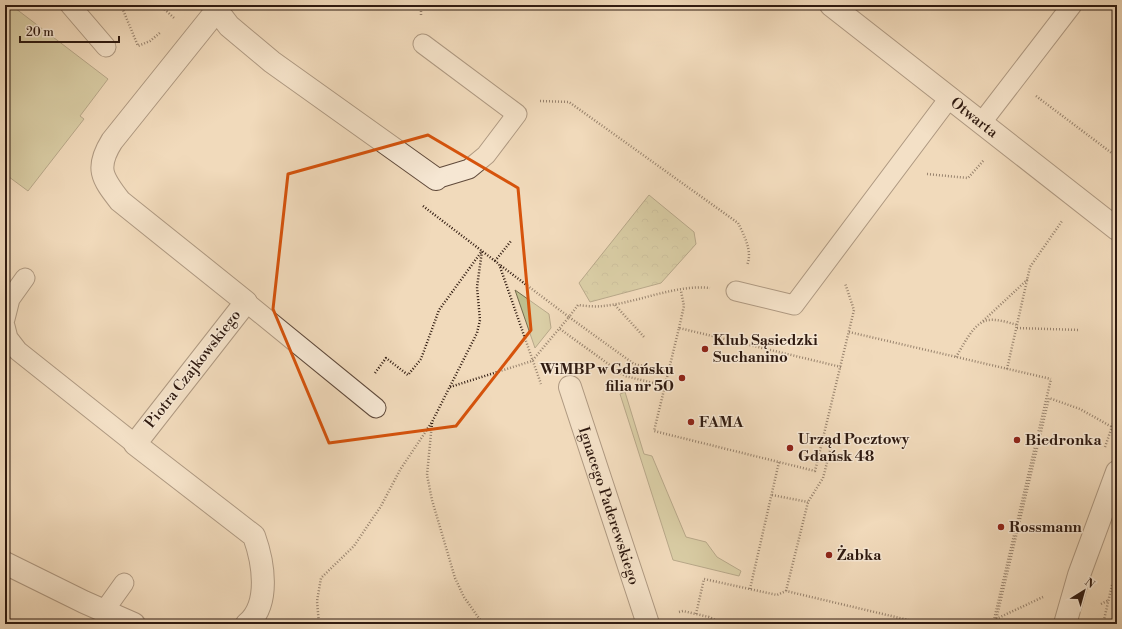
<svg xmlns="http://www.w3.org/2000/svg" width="1122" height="629" viewBox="0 0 1122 629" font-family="'Libre Bodoni',serif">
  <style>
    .grass { fill: #bebe8d; stroke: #766c4e }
    .park { fill: url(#park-crowns); stroke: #766c4e }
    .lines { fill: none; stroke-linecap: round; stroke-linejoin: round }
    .service-casing { stroke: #604a3b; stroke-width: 21 }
    .minor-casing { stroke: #604a3b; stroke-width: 24 }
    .path { stroke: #2f1a10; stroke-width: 2.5; stroke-dasharray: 1 2; stroke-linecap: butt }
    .service { stroke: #f6e7d3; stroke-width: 19 }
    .minor { stroke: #f6e7d3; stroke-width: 22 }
    .path-bridge { stroke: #2f1a10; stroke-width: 2.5; stroke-dasharray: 1 2; stroke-linecap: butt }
    .marked { fill: none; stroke: #d6530c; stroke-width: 3; stroke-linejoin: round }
    .poi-dot { fill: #8f2418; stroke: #f6e7d3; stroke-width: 1.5 }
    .labels { text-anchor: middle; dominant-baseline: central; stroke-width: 3; stroke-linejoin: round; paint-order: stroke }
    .street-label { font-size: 15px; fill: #2f1a10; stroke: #f6e7d3 }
    .poi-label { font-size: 15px; font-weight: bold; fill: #2f1a10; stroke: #f6e7d3; text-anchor: start }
  </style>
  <defs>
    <pattern id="park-crowns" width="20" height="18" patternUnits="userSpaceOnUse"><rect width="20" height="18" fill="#bebe8d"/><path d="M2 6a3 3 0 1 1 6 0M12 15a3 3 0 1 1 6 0" fill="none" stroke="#a4a379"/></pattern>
  </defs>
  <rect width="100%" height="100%" fill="#f1dabb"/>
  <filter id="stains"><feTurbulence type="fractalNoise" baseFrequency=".005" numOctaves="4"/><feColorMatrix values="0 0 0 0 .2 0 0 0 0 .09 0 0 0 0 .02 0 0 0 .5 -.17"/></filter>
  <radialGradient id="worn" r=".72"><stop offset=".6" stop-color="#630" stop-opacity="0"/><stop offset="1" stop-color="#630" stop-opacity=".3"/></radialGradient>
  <g class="grass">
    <path d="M5,5H11L108,79L80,116L84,119L28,191L5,174Z"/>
    <path d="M515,290L549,314L551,328L535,348Z"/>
    <path d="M625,392L644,454L652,456L686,537L706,542L717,557L741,571L739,576L673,560L620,394Z"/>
  </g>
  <path class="park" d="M649,195L694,232L696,244L661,283L590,302L579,283Z"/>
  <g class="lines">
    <defs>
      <g id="service">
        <path d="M70,5L106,47"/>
        <path d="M423,44L517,114L486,155L469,169L436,179"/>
        <path d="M982,122L1072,5"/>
        <path d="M736,291L794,305L950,97"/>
        <path d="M246,302L376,408"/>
        <path d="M5,319L10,299L25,278"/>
        <path d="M5,326L8,338L18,351L135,444"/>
        <path d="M104,611L124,583"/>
      </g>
      <g id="minor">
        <path d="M213,5L229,26L272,62L436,179"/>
        <path id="s1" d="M831,5L1117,229"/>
        <path d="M217,10L112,141C95,168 102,178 120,201L246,302L135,444L254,536C263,561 271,604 247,624"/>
        <path id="s2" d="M570,387L648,624"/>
        <path d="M5,563L84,602L134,624"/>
        <path d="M1065,624L1079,575L1117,472"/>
      </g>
    </defs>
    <use href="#service" class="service-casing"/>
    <use href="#minor" class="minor-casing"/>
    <g class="path">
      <path d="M121,5L138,46L150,41L161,32"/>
      <path d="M160,5L174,18"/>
      <path d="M421,5V16"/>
      <path d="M1036,96L1117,157"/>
      <path d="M540,101L569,102L738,223C744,235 753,252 747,265"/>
      <path d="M927,174L968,178L984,160"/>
      <path d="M423,206L499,264L541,384"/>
      <path d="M495,261L511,241"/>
      <path d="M615,305L645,338"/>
      <path d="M983,321L1028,279"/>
      <path d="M679,328L684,306L681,291"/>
      <path d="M1017,328L1080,330"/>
      <path d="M560,329L625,376L665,386"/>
      <path d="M849,332L1051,379"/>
      <path d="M956,357C963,346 974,321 989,320C999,319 1009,323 1018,325"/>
      <path d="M841,367L679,328L654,431L815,471L854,310L845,283"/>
      <path d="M1007,369L1030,267L1062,221"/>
      <path d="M668,372L634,364L569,317L578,305C586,306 595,307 603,306C637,303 676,284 710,288"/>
      <path d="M375,373L386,358L408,375L421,359L439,310L482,251"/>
      <path d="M450,387L532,361L569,317L500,265"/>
      <path d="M432,423L427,475L432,500L455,578L464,597L483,624"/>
      <path d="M1032,443L1038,445"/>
      <path d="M1105,447L1117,412"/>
      <path d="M772,495L808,502"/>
      <path d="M750,589L779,462"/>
      <path d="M786,591L808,502L823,478L831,447"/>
      <path d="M1101,604L1109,600"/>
      <path d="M679,612L683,611L709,617L723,624"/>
      <path d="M696,614L704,579L777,595L786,591L925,624"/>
      <path d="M996,619L1043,597"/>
      <path d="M319,624L317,601L321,578L354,546L381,506L400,470L432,422L477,333L480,320L477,287L482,251"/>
      <path d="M995,624L1049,398L1080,409L1112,427"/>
      <path d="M1103,624L1112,585L1117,581"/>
    </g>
    <use href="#service" class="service"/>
    <use href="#minor" class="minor"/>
    <path class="path-bridge" d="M993,624L1051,379"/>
  </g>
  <path d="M0 0H1122V629H0ZM428,135L518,188L531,330L456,426L329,443L273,309L288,174Z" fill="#f1dabb" fill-opacity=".55" fill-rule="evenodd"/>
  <path class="marked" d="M428,135L518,188L531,330L456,426L329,443L273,309L288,174Z"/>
  <g class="poi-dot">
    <circle cx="705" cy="349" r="4"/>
    <circle cx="682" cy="378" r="4"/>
    <circle cx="691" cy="422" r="4"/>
    <circle cx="1017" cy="440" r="4"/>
    <circle cx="790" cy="448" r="4"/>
    <circle cx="1001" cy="527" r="4"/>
    <circle cx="829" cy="555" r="4"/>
  </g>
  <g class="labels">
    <g class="street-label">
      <text stroke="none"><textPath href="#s1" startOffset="182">Otwarta</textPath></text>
      <text transform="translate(193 369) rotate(-52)">Piotra Czajkowskiego</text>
      <text stroke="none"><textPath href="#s2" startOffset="125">Ignacego Paderewskiego</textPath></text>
    </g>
    <g class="poi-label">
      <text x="713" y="340">Klub Sąsiedzki<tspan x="713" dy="17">Suchanino</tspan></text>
      <text x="674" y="369" text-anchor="end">WiMBP w Gdańsku<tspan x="674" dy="17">filia nr 50</tspan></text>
      <text x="699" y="422">FAMA</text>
      <text x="798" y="439">Urząd Pocztowy<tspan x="798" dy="17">Gdańsk 48</tspan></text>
      <text x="1025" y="440">Biedronka</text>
      <text x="1009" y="527">Rossmann</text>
      <text x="837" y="555">Żabka</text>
    </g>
  </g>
  <rect width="1122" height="629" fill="none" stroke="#f1dabb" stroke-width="20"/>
  <rect x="6" y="6" width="1110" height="617" fill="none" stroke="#2f1a10" stroke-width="2"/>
  <rect x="10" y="10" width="1102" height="609" fill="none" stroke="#2f1a10"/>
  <g transform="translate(1084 591) rotate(37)" stroke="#f6e7d3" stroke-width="3" paint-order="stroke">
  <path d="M0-3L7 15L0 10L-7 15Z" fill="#2f1a10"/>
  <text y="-6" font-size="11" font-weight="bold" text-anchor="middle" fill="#2f1a10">N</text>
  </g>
  <path d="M20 36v6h99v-6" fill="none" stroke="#2f1a10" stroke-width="2"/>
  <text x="26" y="36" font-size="12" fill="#2f1a10" stroke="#f6e7d3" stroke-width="3" paint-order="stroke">20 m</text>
  <rect width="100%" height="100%" filter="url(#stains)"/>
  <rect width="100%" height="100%" fill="url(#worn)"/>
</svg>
